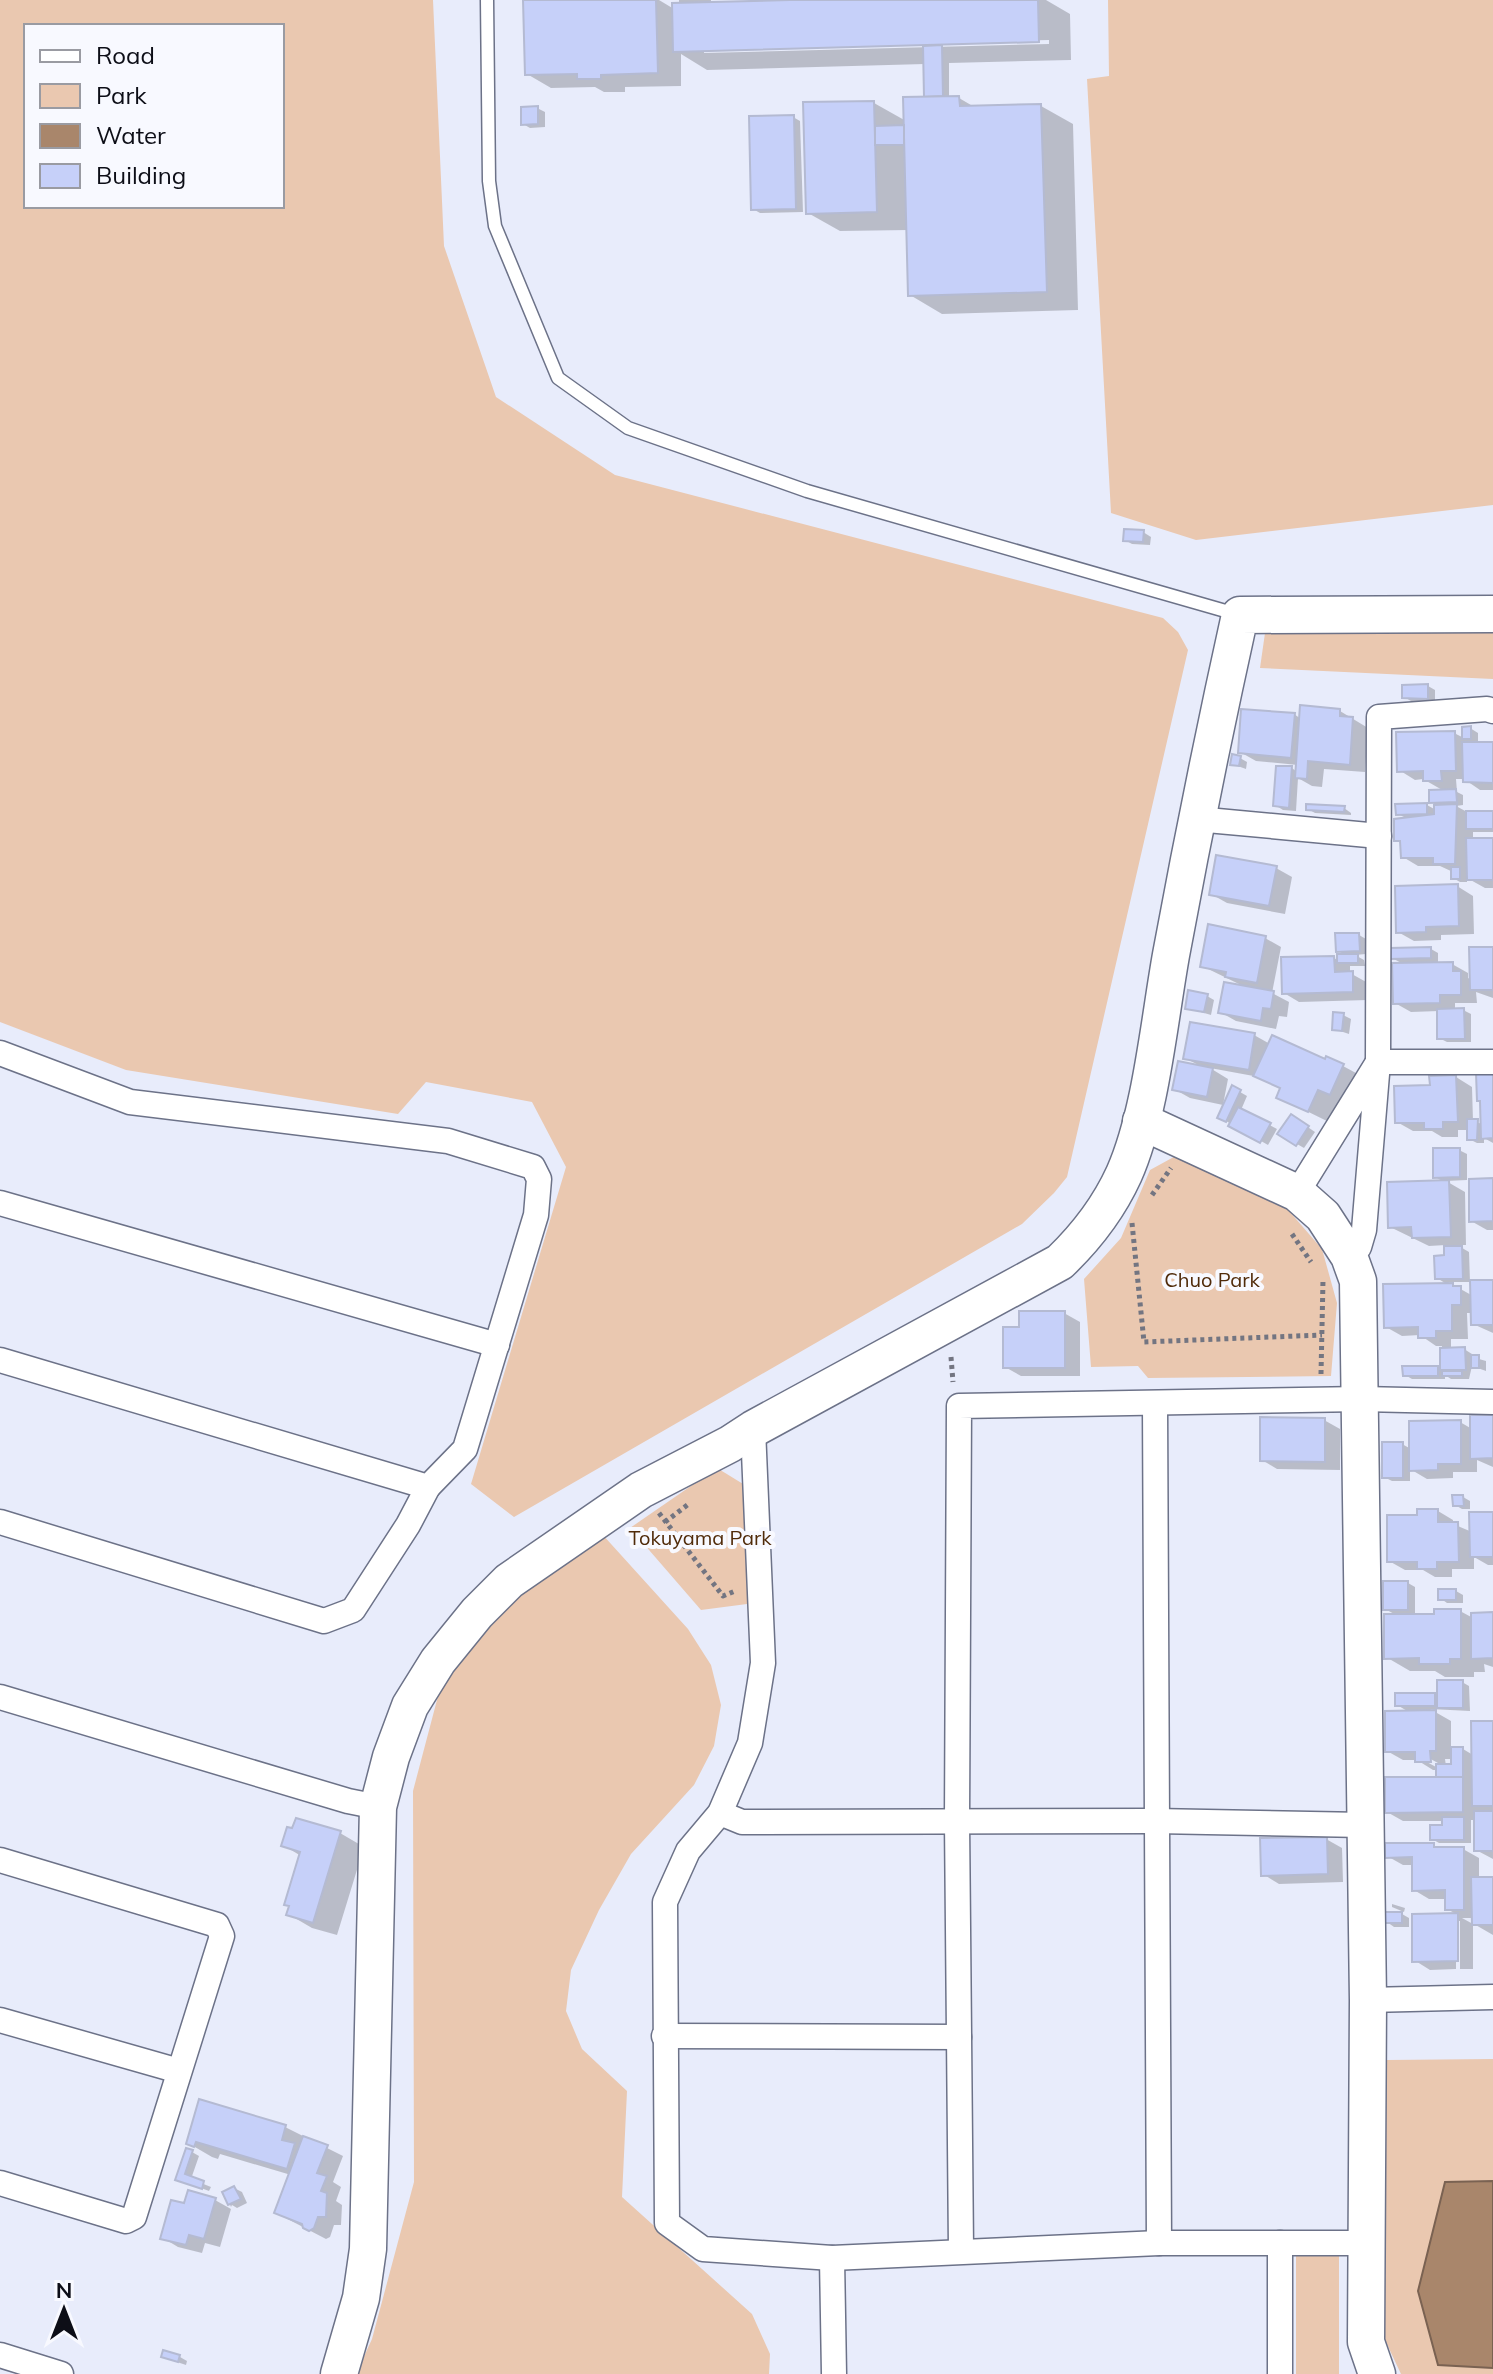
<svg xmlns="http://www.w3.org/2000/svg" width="1493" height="2374" viewBox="0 0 1493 2374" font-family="Mulish,sans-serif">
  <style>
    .green { fill: #eac8b0; fill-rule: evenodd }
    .water { fill: #a9866b; stroke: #7a6252; stroke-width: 2 }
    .shadow { fill: #0003; fill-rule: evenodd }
    .building { fill: #c6d0f9; stroke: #b4bad2; stroke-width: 2 }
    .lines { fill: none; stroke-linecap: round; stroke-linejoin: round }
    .lane-casing { stroke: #6c7288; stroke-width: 15 }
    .street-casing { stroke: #6c7288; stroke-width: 27 }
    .secondary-casing { stroke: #6c7288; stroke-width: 39 }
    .path { stroke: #737581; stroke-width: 5; stroke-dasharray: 4 4; stroke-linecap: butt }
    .lane { stroke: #fff; stroke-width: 12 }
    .street { stroke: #fff; stroke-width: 24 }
    .secondary { stroke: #fff; stroke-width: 36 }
    .labels { text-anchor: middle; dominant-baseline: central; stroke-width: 8; stroke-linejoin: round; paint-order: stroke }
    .park-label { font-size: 20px; fill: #502b0a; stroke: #f8f9ff }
  </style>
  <rect width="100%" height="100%" fill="#e8ecfb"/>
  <g class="green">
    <path d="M0,0H433L444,246L496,397L615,475L1163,618L1178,632L1188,650L1067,1177L1054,1193L1022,1224L514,1517L471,1484L566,1167L532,1102L426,1082L398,1114L126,1070L0,1022ZM26,26H282V206H26Z"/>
    <path d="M1108,0H1493V505L1196,540L1111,513L1087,79L1109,76Z"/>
    <path d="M1493,625V679L1260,668L1266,626Z"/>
    <path d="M1181,1153L1283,1204L1322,1249L1337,1303L1331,1376L1148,1378L1138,1366L1091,1367L1084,1279L1121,1238L1150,1170Z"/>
    <path d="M717,1468L748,1487L747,1604L701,1610L630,1528Z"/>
    <path d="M602,1534L688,1629L711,1665L721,1705L714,1746L694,1785L631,1854L599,1910L571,1970L566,2011L582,2049L627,2091L622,2197L752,2314L770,2354L769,2374H356L372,2339L414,2182L413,1791L442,1681L538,1569Z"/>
    <path d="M1493,2059V2374H1401L1377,2323L1387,2060Z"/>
    <path d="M1296,2248L1339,2249V2374H1296Z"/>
  </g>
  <path class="water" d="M1493,2181V2368L1438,2365L1418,2291L1445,2182Z"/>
  <g class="shadow">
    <path d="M562,0H659L674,9L679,5V0H711V4L859,0H1046L1070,14L1071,60L949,63V98H959L976,108L1041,106L1073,124L1078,310L942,314L910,295L909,230L840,231L808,213L874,103L906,121L926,99L925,64L707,70L681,54V86L625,87V92H604L595,87L551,88L527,74ZM1049,40V44L704,53V49Z"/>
    <path d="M537,108L545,112V127L530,128L523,124Z"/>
    <path d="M793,117L800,121L803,212L760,213L753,209Z"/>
    <path d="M1143,532L1151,537L1150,545L1132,544L1125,540Z"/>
    <path d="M1428,686L1435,690V702L1411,701L1404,697Z"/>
    <path d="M1340,711L1368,728L1365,772L1324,769L1322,787L1312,786L1298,778L1296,811L1283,810L1275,805L1292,768L1297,772L1298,765L1256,761L1240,752L1294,714L1301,719Z"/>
    <path d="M1470,728L1478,733V745H1493V790H1480L1464,779H1456L1457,792L1463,795V805L1456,806L1469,813H1493V832H1473V840H1493V888H1485L1467,878V882H1460L1453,878V872L1440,866H1418L1403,857L1402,843L1396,840L1408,819L1398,814L1427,805L1436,810V805L1431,802L1444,791L1423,779L1415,780L1399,770L1454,733L1464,738Z"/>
    <path d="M1240,758L1247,762L1246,769L1232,764Z"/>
    <path d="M1344,808L1351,813V815L1315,813L1308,809Z"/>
    <path d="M1276,868L1292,877L1285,914L1227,903L1211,894Z"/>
    <path d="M1457,886L1473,896L1474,934L1441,935V940L1414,941L1398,932Z"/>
    <path d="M1359,935L1366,939V954L1355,955L1364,960L1365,966H1350V973L1368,983V1000L1299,1002L1284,993L1334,958L1339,961L1347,956L1338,951Z"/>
    <path d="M1265,938L1281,947L1272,993L1289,1002L1287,1017L1279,1016L1276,1029L1236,1021L1220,1012L1245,987L1202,966Z"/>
    <path d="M1431,949L1438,953V964H1452L1468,973V978L1472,980L1493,949V998L1476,992L1477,1003H1455V1010H1463L1471,1014V1042H1447L1439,1038V1011L1411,1012L1395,1003L1405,965L1392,958Z"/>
    <path d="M1207,996L1214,1000L1211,1015L1187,1008Z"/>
    <path d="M1343,1015L1351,1019L1349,1034L1334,1029Z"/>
    <path d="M1254,1035L1270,1044L1343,1066L1367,1079L1333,1124L1278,1097L1282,1090L1259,1077L1210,1068L1228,1079L1223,1105L1190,1098L1174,1089L1202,1067L1185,1058Z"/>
    <path d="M1493,1074V1143L1484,1138V1143H1477L1469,1139V1130H1458V1137H1442L1432,1131H1413L1397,1122L1432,1087L1456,1077L1472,1087L1473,1121L1482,1124Z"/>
    <path d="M1233,1088L1247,1096L1241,1110L1277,1129L1268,1145L1219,1117Z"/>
    <path d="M1299,1121L1315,1132L1304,1148L1297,1144Z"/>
    <path d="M1459,1150L1467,1154V1180L1446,1181L1465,1192L1466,1245H1457L1469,1252L1470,1282H1448L1473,1296L1493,1282V1333L1473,1324V1313H1467L1468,1339H1451V1350L1464,1349L1472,1354V1357L1486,1361V1371L1472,1366L1469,1379H1451L1445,1375V1379H1412L1405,1375L1438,1368L1444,1371L1442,1346H1436L1420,1335L1402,1336L1386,1327L1448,1285L1437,1278L1446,1257V1245L1429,1246L1390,1227L1446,1183L1435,1177Z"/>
    <path d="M1493,1180V1230H1487L1471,1221Z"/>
    <path d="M1064,1313L1080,1322V1376H1021L1005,1367L1021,1329Z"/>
    <path d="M1493,1417V1467L1477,1460V1472H1453V1478L1427,1479L1410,1469V1481H1392L1384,1477L1402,1444L1411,1449L1460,1422L1472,1429Z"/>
    <path d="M1324,1420L1340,1429V1470L1277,1469L1262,1460Z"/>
    <path d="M1463,1497L1470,1501V1509H1462L1455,1505Z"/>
    <path d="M1438,1511L1453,1520V1524L1472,1532L1493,1514V1565H1488L1474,1557V1569H1452V1577H1435L1423,1570H1405L1389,1561L1419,1517Z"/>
    <path d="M1408,1583L1415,1587V1616H1436L1460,1611L1473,1618L1493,1614V1667L1484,1664L1485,1672H1474V1677H1445L1435,1671H1410L1386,1657L1398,1616L1385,1609Z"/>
    <path d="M1456,1591L1463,1595V1603H1447L1440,1598Z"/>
    <path d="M1462,1682L1469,1686L1470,1711L1430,1709L1451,1721V1749H1463L1473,1755L1493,1723V1859L1476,1850V1820H1471V1843H1439L1432,1839L1444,1827V1821H1403L1387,1812L1443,1779L1438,1770H1433L1417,1760H1403L1387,1751L1409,1712L1397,1705L1434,1695L1439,1698ZM1425,1756L1438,1763V1768L1423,1760ZM1445,1759H1453V1766H1446Z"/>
    <path d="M340,1833L364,1847L337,1935L312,1928L288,1914L301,1856L283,1845Z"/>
    <path d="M1326,1839L1342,1848L1343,1882L1279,1884L1263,1874Z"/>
    <path d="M1433,1845L1442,1849H1463L1479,1858V1879H1493V1935L1474,1924V1918H1462L1473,1924V1969H1460V1921H1456V1969L1430,1970L1414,1960V1916L1458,1915L1447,1909V1899H1429L1414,1890V1865H1403L1387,1856Z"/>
    <path d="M1392,1904L1405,1908L1404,1912L1392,1907Z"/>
    <path d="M1402,1914L1409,1918V1927H1394L1387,1922Z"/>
    <path d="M285,2127L343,2156L333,2182L341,2187L336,2201L342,2205L341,2225H334L330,2237L326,2239L276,2213L291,2175L220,2154L218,2159L212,2157L188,2143Z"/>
    <path d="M192,2152L199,2156L191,2179L211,2187L209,2191L177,2179Z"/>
    <path d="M234,2188L242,2192L247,2203L237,2208L232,2205L231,2207L225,2193Z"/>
    <path d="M215,2200L231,2209L220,2247L205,2243L202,2253L178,2247L163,2238L185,2206Z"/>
    <path d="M165,2353L180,2357L187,2361L186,2365L171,2360L164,2356Z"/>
  </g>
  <g class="building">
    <path d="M523,0H656L658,73L601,75V79H577V74L525,75Z"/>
    <path d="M790,0H1038L1039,42L673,52L672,3Z"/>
    <path d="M942,45L943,96L924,97L923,46Z"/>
    <path d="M959,96L960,106L1041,104L1047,292L908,296L903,97Z"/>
    <path d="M874,101L877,212L806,214L803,102Z"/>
    <path d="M538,106V124L521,125V107Z"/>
    <path d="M794,115L796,209L751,210L749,116Z"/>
    <path d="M904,125V145H875V126Z"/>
    <path d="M1124,529L1144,530L1143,542L1123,541Z"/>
    <path d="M1428,684V699L1402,698V685Z"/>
    <path d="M1300,705L1340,709V716L1353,717L1350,765L1308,761L1307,779L1295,778Z"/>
    <path d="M1241,709L1295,713L1291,758L1238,753Z"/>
    <path d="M1471,726V739H1462V727Z"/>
    <path d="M1455,731L1456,771H1441L1442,781H1423V771L1397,772L1396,732Z"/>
    <path d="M1462,742H1493V783L1463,782Z"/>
    <path d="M1232,754L1241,756L1239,766L1230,765Z"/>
    <path d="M1276,766H1292L1289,808L1273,806Z"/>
    <path d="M1456,789L1457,802L1429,803V790Z"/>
    <path d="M1427,803V814L1396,815L1395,804Z"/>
    <path d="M1306,804L1345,806L1344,812L1306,810Z"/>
    <path d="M1457,804L1455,864H1433V858H1401L1400,841H1394V819L1434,814V805Z"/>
    <rect x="1466" y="811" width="27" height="18"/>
    <path d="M1466,838H1493V880H1467Z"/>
    <path d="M1216,855L1277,866L1269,906L1209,895Z"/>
    <rect x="1451" y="867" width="9" height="12"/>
    <path d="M1458,884L1459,926L1426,927V932L1396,933L1395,886Z"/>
    <path d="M1208,924L1266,936L1257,983L1225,977L1226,972L1200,967Z"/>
    <path d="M1335,933H1359L1360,951L1336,952Z"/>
    <path d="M1431,947V958L1390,959V948Z"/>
    <path d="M1469,947H1493V990H1470Z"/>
    <rect x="1337" y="954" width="21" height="9"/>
    <path d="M1334,956L1335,972L1353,971V992L1282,994L1281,957Z"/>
    <path d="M1453,962V971H1461V995H1440V1003L1393,1004L1392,963Z"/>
    <path d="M1224,982L1274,991L1271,1009L1263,1008L1261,1021L1218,1013Z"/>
    <path d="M1188,990L1208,994L1204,1012L1185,1009Z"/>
    <path d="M1464,1008L1465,1039H1437V1009Z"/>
    <path d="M1333,1012L1344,1013L1342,1031L1332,1030Z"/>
    <path d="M1190,1022L1255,1033L1249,1070L1183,1059Z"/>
    <path d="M1272,1035L1325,1059L1326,1056L1344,1064L1330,1095L1318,1090L1308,1112L1276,1098L1280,1088L1253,1076Z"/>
    <path d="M1178,1061L1213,1068L1207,1097L1172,1090Z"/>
    <path d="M1493,1072V1138L1481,1139L1480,1101H1477L1476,1073Z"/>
    <path d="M1456,1075L1458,1122H1443V1129H1424V1123H1395L1394,1086L1430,1085L1429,1076Z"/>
    <path d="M1232,1085L1241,1090L1226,1122L1217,1118Z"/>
    <path d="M1238,1107L1271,1123L1260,1143L1228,1126Z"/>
    <path d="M1291,1114L1309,1126L1296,1146L1277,1134Z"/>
    <path d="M1467,1119H1478L1477,1140H1467Z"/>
    <path d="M1433,1148H1460V1177L1433,1178Z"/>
    <path d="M1493,1178V1221L1469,1222V1179Z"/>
    <path d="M1449,1180L1451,1237L1412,1238L1411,1227L1388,1228L1387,1182Z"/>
    <path d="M1444,1246H1462L1463,1279H1435L1434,1256L1444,1255Z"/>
    <path d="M1470,1280H1493V1325H1471Z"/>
    <path d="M1453,1283V1286H1461V1305H1452V1331H1436V1338H1418V1327L1384,1328L1383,1284Z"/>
    <path d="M1019,1311H1065V1368H1003V1327H1019Z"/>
    <path d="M1465,1347L1466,1370H1440V1348Z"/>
    <rect x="1471" y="1355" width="8" height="13"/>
    <path d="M1402,1366H1438V1376H1403Z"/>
    <rect x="1442" y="1371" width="20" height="5"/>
    <path d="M1470,1415H1493V1458L1470,1459Z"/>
    <path d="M1260,1417L1325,1418V1462L1260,1461Z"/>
    <path d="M1461,1420V1464H1438V1470L1409,1471V1421Z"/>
    <rect x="1382" y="1442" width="21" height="36"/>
    <path d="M1452,1495H1463L1464,1506H1453Z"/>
    <path d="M1417,1509H1438V1522H1458L1459,1562H1437V1569H1417V1562H1387V1515H1417Z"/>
    <path d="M1469,1512H1493V1557H1470Z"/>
    <rect x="1383" y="1581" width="25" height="29"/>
    <rect x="1438" y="1589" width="18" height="11"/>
    <path d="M1434,1609H1461V1659H1450V1664H1419V1658L1384,1659V1614H1434Z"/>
    <path d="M1493,1612V1658L1471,1659V1613Z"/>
    <rect x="1437" y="1680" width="26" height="28"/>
    <rect x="1395" y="1693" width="40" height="13"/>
    <path d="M1436,1710V1751H1430L1431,1762H1415V1752H1385V1711Z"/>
    <path d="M1471,1721H1493V1806H1472Z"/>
    <path d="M1451,1747H1463V1777H1436V1764H1451Z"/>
    <path d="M1385,1777H1463V1812L1385,1813Z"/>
    <rect x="1474" y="1811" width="19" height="40"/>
    <path d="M1442,1817H1464V1840H1430V1825H1442Z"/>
    <path d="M296,1818L341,1831L313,1923L286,1915L289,1906L284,1905L300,1852L281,1846L287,1827L292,1828Z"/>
    <path d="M1327,1837L1328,1874L1261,1876L1260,1838Z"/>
    <path d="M1385,1843H1434V1847H1464V1910H1445V1890L1412,1891V1857L1385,1858Z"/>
    <path d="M1471,1877H1493V1925H1472Z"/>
    <rect x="1385" y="1912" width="17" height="11"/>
    <path d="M1458,1913V1961L1412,1962V1914Z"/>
    <path d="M199,2099L286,2125L282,2140L295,2143L287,2169L196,2142L194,2147L186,2144Z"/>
    <path d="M303,2136L328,2145L317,2173L327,2176L321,2191L327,2193L326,2217H318L314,2228L309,2231L303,2228L302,2224L274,2213Z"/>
    <path d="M186,2148L193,2150L185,2174L204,2181L202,2189L175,2180Z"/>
    <path d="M234,2186L241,2199L228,2205L222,2192Z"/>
    <path d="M188,2190L216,2198L204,2239L189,2235L186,2245L160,2239L171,2200L184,2203Z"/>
    <path d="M163,2350L180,2355L178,2362L161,2357Z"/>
  </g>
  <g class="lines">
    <defs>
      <path id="lane" d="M487,0L489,181L495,226L558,378L628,428L807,491L1236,614"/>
      <g id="street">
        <path d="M1196,819L1379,836"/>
        <path d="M0,1053L130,1102L448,1141L533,1167L539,1179L536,1215L465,1449L428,1487L0,1360"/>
        <path d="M1297,1193L1378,1062H1493"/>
        <path d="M0,1203L497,1345"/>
        <path d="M1349,1256L1359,1247L1364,1230L1378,1062L1379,717L1487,709L1493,711"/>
        <path d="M1155,1404L1159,2243"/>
        <path d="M753,1429L763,1663L750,1743L720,1813L688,1851L665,1902L667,2223L703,2249L832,2258L1159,2243H1367"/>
        <path d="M0,1522L324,1621L353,1610L408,1525L428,1487"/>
        <path d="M0,1697L348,1801L378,1807"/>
        <path d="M720,1813L742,1822L1155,1821L1364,1825"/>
        <path d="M0,1860L217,1925L222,1936L134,2217L126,2221L0,2183"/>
        <path d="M1368,2000L1493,1997"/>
        <path d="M0,2020L179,2071"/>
        <path d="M664,2036L959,2037"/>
        <path d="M1280,2243V2374"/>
        <path d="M961,2250L957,1821L959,1406L1362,1399L1493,1402"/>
        <path d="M832,2258L834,2374"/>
        <path d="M0,2355L61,2374"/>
      </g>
      <g id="secondary">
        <path d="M1141,1121L1297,1193L1323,1216L1349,1256L1358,1281L1368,2000L1366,2342L1377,2374"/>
        <path d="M339,2374L361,2298L368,2249L378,1807L391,1757L410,1706L438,1661L477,1613L509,1581L641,1490L730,1444L753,1429L1060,1262C1087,1236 1109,1207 1124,1174C1151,1113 1159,1022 1171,955C1192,841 1215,728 1240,615L1493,614"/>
      </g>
    </defs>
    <use href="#lane" class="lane-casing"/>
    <use href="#street" class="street-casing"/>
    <use href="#secondary" class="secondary-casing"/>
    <g class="path">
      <path d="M1152,1195L1171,1168"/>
      <path d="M1132,1223L1144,1342L1322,1335"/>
      <path d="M1292,1234L1311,1262"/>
      <path d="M951,1357L953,1382"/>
      <path d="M1321,1374L1323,1280"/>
      <path d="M659,1513L723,1596L735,1591"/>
      <path d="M665,1522L690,1503"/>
    </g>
    <use href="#lane" class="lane"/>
    <use href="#street" class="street"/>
    <use href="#secondary" class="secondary"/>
  </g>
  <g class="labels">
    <g class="park-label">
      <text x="1212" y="1279">Chuo Park</text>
      <text x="700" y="1537">Tokuyama Park</text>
    </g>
  </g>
  <rect x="24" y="24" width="260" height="184" fill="#f8f9ff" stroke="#9a9ba2" stroke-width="2"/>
  <rect x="40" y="50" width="40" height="12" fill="#ffffff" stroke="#9a9ba2" stroke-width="2"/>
  <text x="96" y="64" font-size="24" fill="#0d0e17">Road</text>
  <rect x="40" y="84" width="40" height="24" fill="#eac8b0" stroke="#9a9ba2" stroke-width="2"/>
  <text x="96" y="104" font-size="24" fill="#0d0e17">Park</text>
  <rect x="40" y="124" width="40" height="24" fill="#a9866b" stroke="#9a9ba2" stroke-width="2"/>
  <text x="96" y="144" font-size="24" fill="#0d0e17">Water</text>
  <rect x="40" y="164" width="40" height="24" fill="#c6d0f9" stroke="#9a9ba2" stroke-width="2"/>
  <text x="96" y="184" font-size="24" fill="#0d0e17">Building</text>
  <g transform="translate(64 2310)" stroke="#f8f9ff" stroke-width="6" paint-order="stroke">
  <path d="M0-6L14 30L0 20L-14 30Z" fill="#0d0e17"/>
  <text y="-12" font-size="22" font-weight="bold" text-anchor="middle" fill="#0d0e17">N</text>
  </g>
</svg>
